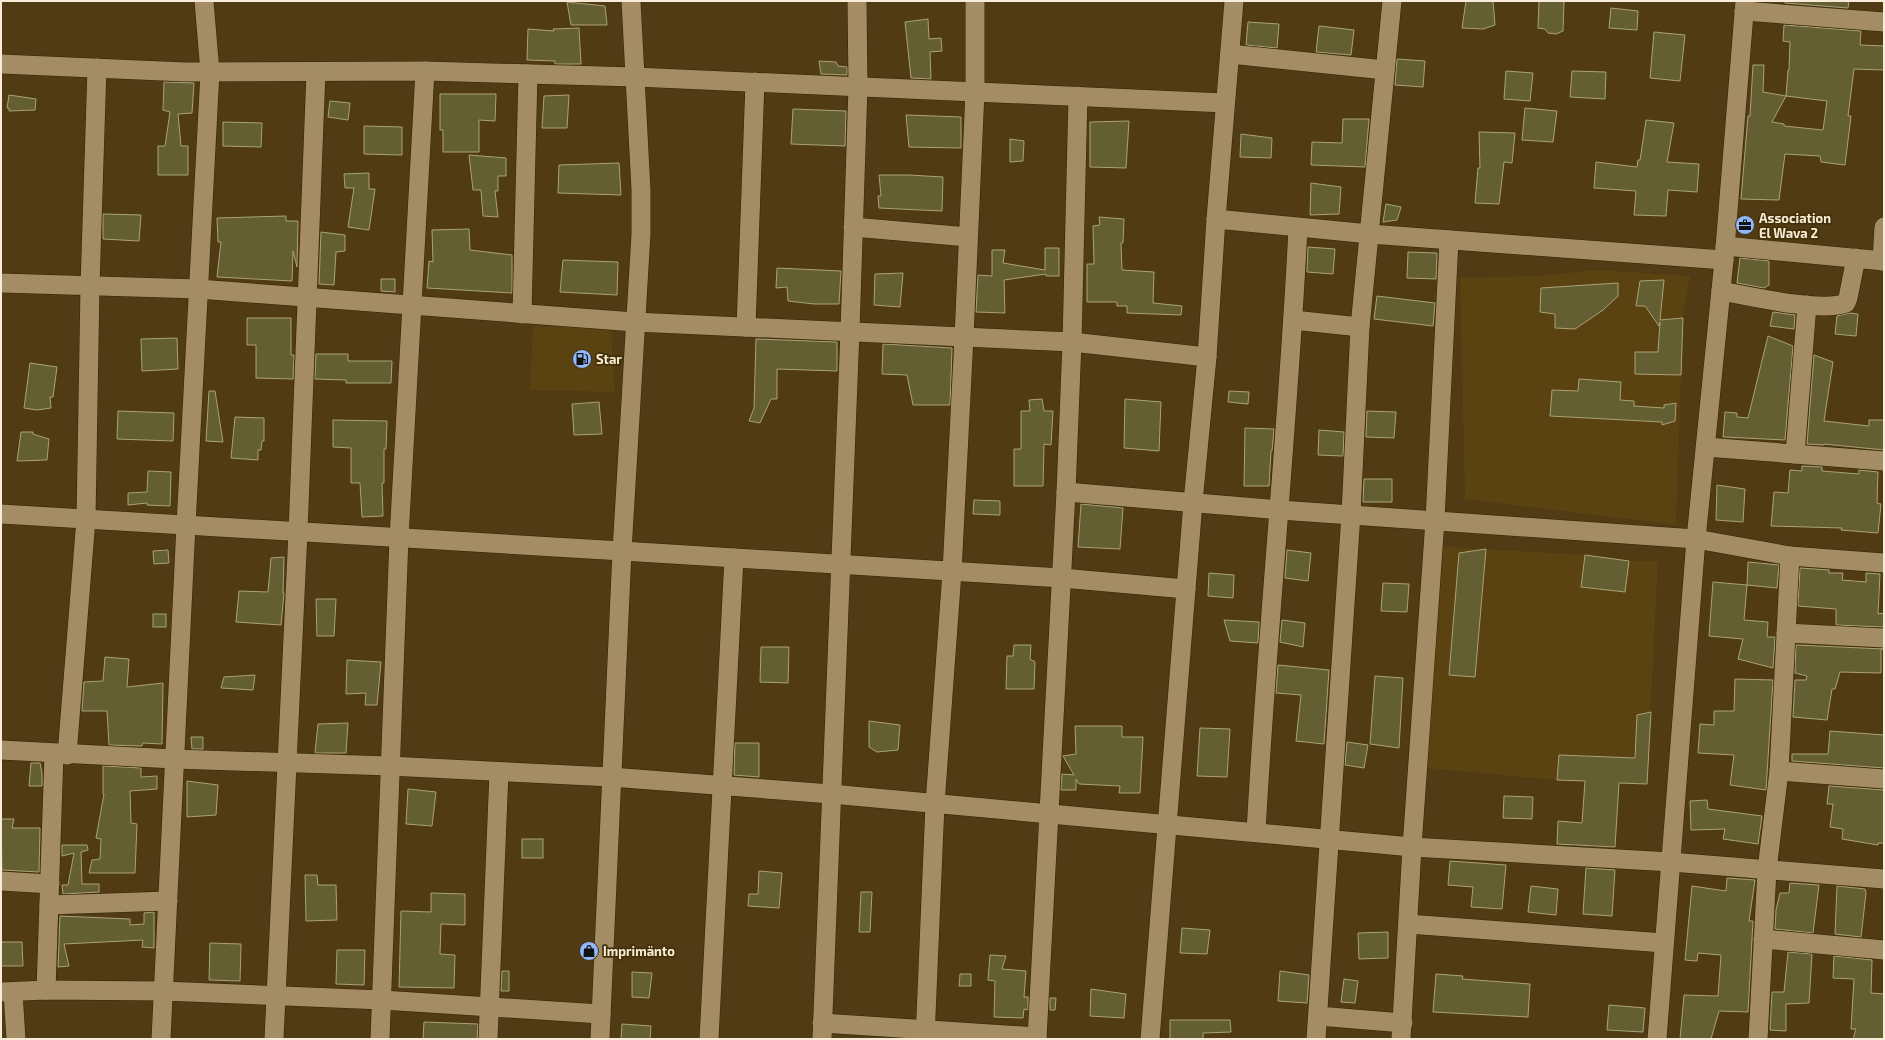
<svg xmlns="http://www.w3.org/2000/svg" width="1885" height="1040" viewBox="0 0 1885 1040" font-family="'Exo 2',sans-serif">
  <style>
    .built { fill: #5a4211 }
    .building { fill: #645e33; stroke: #aaa376; fill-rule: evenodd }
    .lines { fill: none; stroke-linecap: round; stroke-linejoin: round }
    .minor-casing { stroke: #322305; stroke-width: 20 }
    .minor { stroke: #a48d65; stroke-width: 19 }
    .labels { text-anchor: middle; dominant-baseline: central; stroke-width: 3.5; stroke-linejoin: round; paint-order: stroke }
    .poi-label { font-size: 13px; font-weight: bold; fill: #f8ecd7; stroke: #453107; text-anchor: start }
  </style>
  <rect width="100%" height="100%" fill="#503b14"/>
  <g class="built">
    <path d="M1598,270L1690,276L1683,318L1676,525L1465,499L1460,278L1536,276Z"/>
    <path d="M533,326L611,327L615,392L530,390Z"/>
    <path d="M1435,546L1585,555L1629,561H1658L1647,784L1557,780L1427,768Z"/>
  </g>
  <g class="building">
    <path d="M1466,1H1493L1495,25L1483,29L1462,28Z"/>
    <path d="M1539,1H1564L1563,31L1556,34L1548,33L1545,29L1538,28Z"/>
    <path d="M1785,1H1849L1848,8L1785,3Z"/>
    <path d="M567,2L605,6L607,25H571Z"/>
    <path d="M1611,8L1638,11L1637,30L1609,28Z"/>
    <path d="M928,19L929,39L941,38L942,51L930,52L931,79L911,78L905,22Z"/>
    <path d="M1248,22L1279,24L1277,48L1246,45Z"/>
    <path d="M1784,25L1861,31L1860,45L1884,46V70L1854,69L1848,116H1851L1845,165L1821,162L1820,156L1785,154L1779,200L1741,199L1748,116H1750L1753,65H1764L1763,92L1786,96L1788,70H1789L1790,42L1783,41ZM1786,96L1827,101L1823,130L1784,126V124L1772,122Z"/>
    <path d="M1319,26L1354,30L1351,55L1316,52Z"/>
    <path d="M579,28L581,64H555V61L527,60L528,29L554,31L553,29Z"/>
    <path d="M1654,32L1685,35L1680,81L1650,78Z"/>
    <path d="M1397,59L1425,61L1423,87L1395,85Z"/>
    <path d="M819,61L836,62L838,66L847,67V75L821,74Z"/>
    <path d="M1506,71L1533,73L1530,101L1504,99Z"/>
    <path d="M1572,71L1606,72L1605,99L1570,97Z"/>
    <path d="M164,82L194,83L192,113L178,114L181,146H188V175H158V146H165L170,112L163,110Z"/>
    <path d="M440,94H496L495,121L479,120V152H443V130H440Z"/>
    <path d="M9,95L36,99L35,110L9,111V108H7Z"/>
    <path d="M569,95L567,128H542L544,96Z"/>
    <path d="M330,101L350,103L348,120L328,117Z"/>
    <path d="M1525,108L1557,111L1553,142L1522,140Z"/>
    <path d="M793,109L846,111L845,146L791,144Z"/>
    <path d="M906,115L961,117V148L909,147Z"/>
    <path d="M1343,119H1369L1365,167L1311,165L1312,142L1342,143Z"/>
    <path d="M1646,120L1674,123L1667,162L1699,164L1697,192L1668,190L1666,216L1634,215L1636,191L1594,188L1596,162L1637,167L1638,160H1640Z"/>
    <path d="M1129,121L1126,168L1090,167V122Z"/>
    <path d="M223,122L262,123L261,147L223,146Z"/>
    <path d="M364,126L402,127V155L364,154Z"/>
    <path d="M1479,132L1515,133L1512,163L1504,162L1499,204L1475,203L1478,168H1480Z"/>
    <path d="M1241,134L1272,138L1271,158L1240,157Z"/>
    <path d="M1010,139L1024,141L1023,161L1010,162Z"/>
    <path d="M469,155L506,158V176H498V191H495L498,217L483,216L481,190H473Z"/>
    <path d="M619,163L621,195L558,193L559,165Z"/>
    <path d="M369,173V189H375L369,230L348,227L354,188H345L344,174Z"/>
    <path d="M879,175H909L943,177L942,211L879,208L878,196H881Z"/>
    <path d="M1311,183L1341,187L1339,214L1310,215Z"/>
    <path d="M1386,204L1401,207L1397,220L1383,222Z"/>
    <path d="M103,214L141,215L139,241L103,239Z"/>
    <path d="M286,216V221H298L297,267L293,251L292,281L217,277L221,242H218L217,218Z"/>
    <path d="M1099,217L1124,219L1123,243H1121L1122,270L1154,272L1153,303L1182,306L1181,315L1127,313V306H1117V302H1087V264H1094L1093,226L1100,225Z"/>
    <path d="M469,229L470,250L512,255V293L427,288L429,261L433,262L432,230Z"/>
    <path d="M321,232L345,235V251L336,252L334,285L319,284Z"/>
    <path d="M1308,247L1335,249L1333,274L1307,272Z"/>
    <path d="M1045,248H1059V276H1046V274L1004,280L1005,313L976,312L978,275L992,276V250H1005L1003,263L1045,270Z"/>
    <path d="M1408,252L1437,253L1436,279L1407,278Z"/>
    <path d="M1740,258L1769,261V285L1764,288L1737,283Z"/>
    <path d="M563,260L618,262L617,295L560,292Z"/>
    <path d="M777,268L841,271L839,304H814L788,301L787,287L776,288Z"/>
    <path d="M903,273L900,307L874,305L875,274Z"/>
    <path d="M381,279H395V292L381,291Z"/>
    <path d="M1664,280L1660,320L1683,318L1681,375L1635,374V352H1658L1660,322L1659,326L1645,306H1636L1640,281Z"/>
    <path d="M1618,283V296L1603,310L1575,329L1555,328V314L1540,312L1541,288Z"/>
    <path d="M1377,296L1435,303L1433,326L1374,319Z"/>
    <path d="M1773,312L1795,315L1794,329L1770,326Z"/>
    <path d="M1850,313L1858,314L1856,336L1835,334L1837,316Z"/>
    <path d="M247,318H291V355H294L293,379L256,378V345H247Z"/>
    <path d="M1768,336L1793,346L1785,440L1723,437L1725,412L1737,413V417L1748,418Z"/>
    <path d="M177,338L178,369L142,371L141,339Z"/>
    <path d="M756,339L837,342V371L777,369V399H771L760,423L749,421L754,408Z"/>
    <path d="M883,344L952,348L950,405H913L907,375L882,374Z"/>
    <path d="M316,354H348V361H392L391,383H346V380L315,379Z"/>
    <path d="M1814,355L1833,362L1824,421L1869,426V420H1884V450L1824,444V445L1807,444Z"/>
    <path d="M30,363L57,367L53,397H50L51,408L37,410L24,408Z"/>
    <path d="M1579,379L1621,382L1620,400L1634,401V406L1664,408V405L1676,403L1675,421L1662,425V422L1550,416L1552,390L1578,391Z"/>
    <path d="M209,391H215L223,442L206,441Z"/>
    <path d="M1229,391L1249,392L1248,404L1228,402Z"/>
    <path d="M1042,399L1044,411H1053L1051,445L1044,444L1043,486H1014V449H1021V411H1030L1029,400Z"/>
    <path d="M1125,399L1161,402L1159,451L1124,448Z"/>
    <path d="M599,402L602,434L574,435L572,404Z"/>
    <path d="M118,411L174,413L173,441L117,439Z"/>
    <path d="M1367,411L1396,412L1394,438L1366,437Z"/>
    <path d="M235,417L264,418V441H262L261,450H258V460L231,458Z"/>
    <path d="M333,420L387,421L386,449H384V483H382L383,516L362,517L360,483H351V448L333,447Z"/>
    <path d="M1245,428L1274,429L1272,451H1271L1269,486H1244Z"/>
    <path d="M1319,430L1344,432L1343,456L1318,455Z"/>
    <path d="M21,432H33V434L49,439L47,460L17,461Z"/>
    <path d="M1802,466L1822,467V471L1859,474V470L1878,472L1877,503L1881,504L1878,533L1841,530L1842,528L1771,526L1774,492L1788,493L1790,470L1802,471Z"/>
    <path d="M148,471L171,472L170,506L147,505V503L128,505V493L147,492Z"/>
    <path d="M1364,479H1392V502H1363Z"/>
    <path d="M1717,485L1745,489L1743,522L1716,520Z"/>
    <path d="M974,500L1000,501V515L973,514Z"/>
    <path d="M1081,504L1123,508L1120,549L1078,547Z"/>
    <path d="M1486,549L1475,677L1449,675L1459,553Z"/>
    <path d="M168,550L169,563L154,564L153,551Z"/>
    <path d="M1287,550L1311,553L1308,581L1285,578Z"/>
    <path d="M1585,555L1629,561L1625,592L1581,587Z"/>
    <path d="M284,557L283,593H284L281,625L236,622L239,591L268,592L271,558Z"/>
    <path d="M1748,562L1779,565L1777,588L1747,585Z"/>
    <path d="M1800,568L1829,570V573H1843L1842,580L1866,582V573L1880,574L1878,614L1884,613V627L1836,625V609L1798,606Z"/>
    <path d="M1209,573L1234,575L1233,598L1208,596Z"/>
    <path d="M1713,582L1747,585L1744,620L1768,622L1767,637H1775L1773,668L1738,659L1743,639L1709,636Z"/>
    <path d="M1383,583L1409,584L1407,612L1381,611Z"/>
    <path d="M316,599H336L334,636H317Z"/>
    <rect x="153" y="614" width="13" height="13"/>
    <path d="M1224,620L1259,622L1258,643L1230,641Z"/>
    <path d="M1282,620L1305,623L1303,647L1280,642Z"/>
    <path d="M1014,645H1031L1030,659L1035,662L1034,689H1006L1007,656H1013Z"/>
    <path d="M1796,645L1884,649H1881V673L1840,672L1835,689H1832L1827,720L1793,717L1795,680H1806L1807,676L1795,673Z"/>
    <path d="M761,647H789L788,683L760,682Z"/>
    <path d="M105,657L129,659L127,687L163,683L162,744L143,743L142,746L109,745L107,711H82L84,682L103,681Z"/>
    <path d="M347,660L381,662L377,705H365L366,693L346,694Z"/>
    <path d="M1278,665L1329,670L1324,744L1296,741L1301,695L1276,693Z"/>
    <path d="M255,675L253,690L221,688L224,677Z"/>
    <path d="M1375,676L1403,678L1399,748L1370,744Z"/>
    <path d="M1735,679L1773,680L1766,790L1730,785L1734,755L1698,753L1700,724L1714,725V711H1734Z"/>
    <path d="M1651,712L1647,784L1619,783L1615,847L1557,844L1558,821L1582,823L1585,781L1557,780L1559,755L1635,758L1637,715Z"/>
    <path d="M869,721L900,725L898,750L877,752L869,747Z"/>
    <path d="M348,723L346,753H315L318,724Z"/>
    <path d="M1075,726H1122V737H1143L1140,793H1119L1120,786L1079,784L1076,779V790H1061L1062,774L1074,775L1063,756L1076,754Z"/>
    <path d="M1200,728L1230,729L1227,777L1197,776Z"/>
    <path d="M1830,731L1884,735V768L1792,761V754H1828Z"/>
    <path d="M191,737H203V749H192Z"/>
    <path d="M1347,742L1368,745L1364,768L1345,765Z"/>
    <path d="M735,743H759V777L734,775Z"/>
    <path d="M31,763H40L42,773V786H29Z"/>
    <path d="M103,766L141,768V777L157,776V789L130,791L131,823L137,824L135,873H89L92,860L100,859L101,839L96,838L104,794H103Z"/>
    <path d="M187,781L218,785L216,815L187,817Z"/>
    <path d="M1829,786L1884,790V843H1878V845L1842,839L1843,829L1830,827L1833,804H1827Z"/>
    <path d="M408,789L436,792L432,826L406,824Z"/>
    <path d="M1504,796L1533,797L1532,819L1503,818Z"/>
    <path d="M1707,800L1708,809L1762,816L1758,844L1723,839L1725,829L1691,830L1690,801Z"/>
    <path d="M1,819H14L12,828H40L39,872L2,870Z"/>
    <rect x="522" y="839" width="21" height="19"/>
    <path d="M62,845H87L88,850L81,852L82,884H99V892L63,894L62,885H68L74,853L62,856Z"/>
    <path d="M1450,861L1506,865L1502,909L1471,907L1473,887L1448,885Z"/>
    <path d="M1586,868L1615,870L1612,916L1583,914Z"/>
    <path d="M759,871L782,873L779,908L748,906L749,894H758Z"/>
    <path d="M305,875H317L318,885H336L337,920L306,921Z"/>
    <path d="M1727,878L1755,880L1749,921H1753L1748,1012L1719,1011L1711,1039H1680L1684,995L1718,996L1721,955L1698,953L1697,961L1685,960L1692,886L1726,891Z"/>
    <path d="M1790,883L1819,885L1813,933L1775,929L1776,910L1780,893H1789Z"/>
    <path d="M1531,886L1558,889L1556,915L1528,912Z"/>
    <path d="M1837,886L1865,889L1866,893L1861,937L1835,934Z"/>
    <path d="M861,892H872L870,932H859Z"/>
    <path d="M431,893L465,894V925L441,924L440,954L455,955L454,988L399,987L401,911L431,912Z"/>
    <path d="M154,912V948L142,947L143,940L64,944L69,966L58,967L60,916L130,919V925L144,924V913Z"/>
    <path d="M1182,928L1210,930L1207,954L1180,953Z"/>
    <path d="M1388,932V958L1359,959L1358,933Z"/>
    <path d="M1,942H22L23,966H1Z"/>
    <path d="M210,943L241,944L240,981L209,980Z"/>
    <path d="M337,950H365L364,985L336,984Z"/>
    <path d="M1788,952L1812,954L1809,1003L1786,1004V1031L1770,1030L1772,992H1784Z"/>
    <path d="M990,955L1006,956L1002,969L1026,971L1024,997H1028V1010L1024,1009L1023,1018L994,1017L995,981L988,980Z"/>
    <path d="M1834,956L1872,960L1871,993L1884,994V1039H1853L1856,1029H1851L1854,979L1833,978Z"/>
    <path d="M502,971H509V991H501Z"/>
    <path d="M1280,971L1309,975L1307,1003L1278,1001Z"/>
    <path d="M632,972L652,973L649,998L632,997Z"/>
    <path d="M960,974H971V986H959Z"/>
    <path d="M1436,974L1463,976L1462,979L1530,984L1528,1017L1433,1012Z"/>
    <path d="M1344,979L1358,981L1355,1003L1341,1002Z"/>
    <path d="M1091,989L1126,994L1124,1018L1090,1016Z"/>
    <path d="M1050,998H1056L1055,1010H1050Z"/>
    <path d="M1609,1005L1645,1008L1643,1032L1607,1030Z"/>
    <path d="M1170,1020H1230L1231,1032L1203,1033V1039H1170Z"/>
    <path d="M424,1022L478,1024L477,1039H423Z"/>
    <path d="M622,1024L651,1026L650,1039H621Z"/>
  </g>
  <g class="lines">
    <defs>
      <g id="minor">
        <path d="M1744,11L1884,22"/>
        <path d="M1230,54L1385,70"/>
        <path d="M1,64L185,72L425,71L635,77L1225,103"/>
        <path d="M1216,219L1370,234L1724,260"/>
        <path d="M853,227L968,237"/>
        <path d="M1725,246L1884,261"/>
        <path d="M1882,261L1884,227"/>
        <path d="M1,283L198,289L635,322L1072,342L1207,357"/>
        <path d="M1721,291C1749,296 1822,313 1846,303L1848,298L1856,258"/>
        <path d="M522,314L528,74"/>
        <path d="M1293,320L1360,327"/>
        <path d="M746,327L755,82"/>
        <path d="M1706,447L1884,461"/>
        <path d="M1795,454L1807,305"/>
        <path d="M1066,492L1280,510L1696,539L1790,556L1884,563"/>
        <path d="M1,514L622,551L1062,578L1186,589"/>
        <path d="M1786,633L1884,638"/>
        <path d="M1,750L174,759L389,766L611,777L831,794L1412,847L1671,862L1884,879"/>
        <path d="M67,755L86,519L90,286L97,68"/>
        <path d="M1779,771L1884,779"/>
        <path d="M1256,832C1267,631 1288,429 1298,228"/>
        <path d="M1,881L50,884"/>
        <path d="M49,905L168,901"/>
        <path d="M1408,924L1664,943"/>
        <path d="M1763,939L1884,950"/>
        <path d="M46,990L54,754"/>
        <path d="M1,992L46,990L163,991L382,1000L601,1014"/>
        <path d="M13,992L16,1039"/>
        <path d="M1318,1016L1403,1023"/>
        <path d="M822,1023L1037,1037"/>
        <path d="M161,1039L186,525L210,72L204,1"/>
        <path d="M274,1039L298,532L316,72"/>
        <path d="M380,1039L399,538L425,71"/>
        <path d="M488,1039L499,772"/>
        <path d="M600,1039L622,551L641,234V190L631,1"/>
        <path d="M709,1039L734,558"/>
        <path d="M822,1039L850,331L858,87L857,1"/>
        <path d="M925,1039L935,804L952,572L964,337L975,92V1"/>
        <path d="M1037,1039L1066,492L1072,342L1078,96"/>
        <path d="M1150,1039L1193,502L1207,357L1216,219L1234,1"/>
        <path d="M1316,1039L1351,514L1360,327L1392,1"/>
        <path d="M1401,1039L1412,847L1435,520L1449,240"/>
        <path d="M1657,1039L1696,539L1724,260L1745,1"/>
        <path d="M1758,1039L1767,870L1779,771L1790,556"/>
      </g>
    </defs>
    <use href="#minor" class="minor-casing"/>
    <use href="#minor" class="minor"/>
  </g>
  <defs>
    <symbol id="office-disc" viewBox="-11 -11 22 22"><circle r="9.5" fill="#91b8fd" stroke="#453107"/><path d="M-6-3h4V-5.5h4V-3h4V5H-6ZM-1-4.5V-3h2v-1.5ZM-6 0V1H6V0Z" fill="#111"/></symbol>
    <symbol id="fuel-disc" viewBox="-11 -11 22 22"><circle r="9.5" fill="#91b8fd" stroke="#453107"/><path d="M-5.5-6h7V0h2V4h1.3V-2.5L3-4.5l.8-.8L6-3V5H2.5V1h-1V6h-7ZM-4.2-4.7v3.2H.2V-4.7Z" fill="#111"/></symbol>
    <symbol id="shop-disc" viewBox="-11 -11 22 22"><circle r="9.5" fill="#91b8fd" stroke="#453107"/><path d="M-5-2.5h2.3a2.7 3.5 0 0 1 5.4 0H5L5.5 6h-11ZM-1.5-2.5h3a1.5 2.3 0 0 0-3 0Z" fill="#111"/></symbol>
  </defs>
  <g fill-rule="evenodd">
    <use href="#office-disc" x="1734" y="214" width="22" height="22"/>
    <use href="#fuel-disc" x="571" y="348" width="22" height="22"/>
    <use href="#shop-disc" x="578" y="940" width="22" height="22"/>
  </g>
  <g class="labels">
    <g class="poi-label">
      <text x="1759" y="218">Association<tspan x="1759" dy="15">El Wava 2</tspan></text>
      <text x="596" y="359">Star</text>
      <text x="603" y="951">Imprimänto</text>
    </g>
  </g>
  <rect width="1885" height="1040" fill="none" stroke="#f8ecd7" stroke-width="4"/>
</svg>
